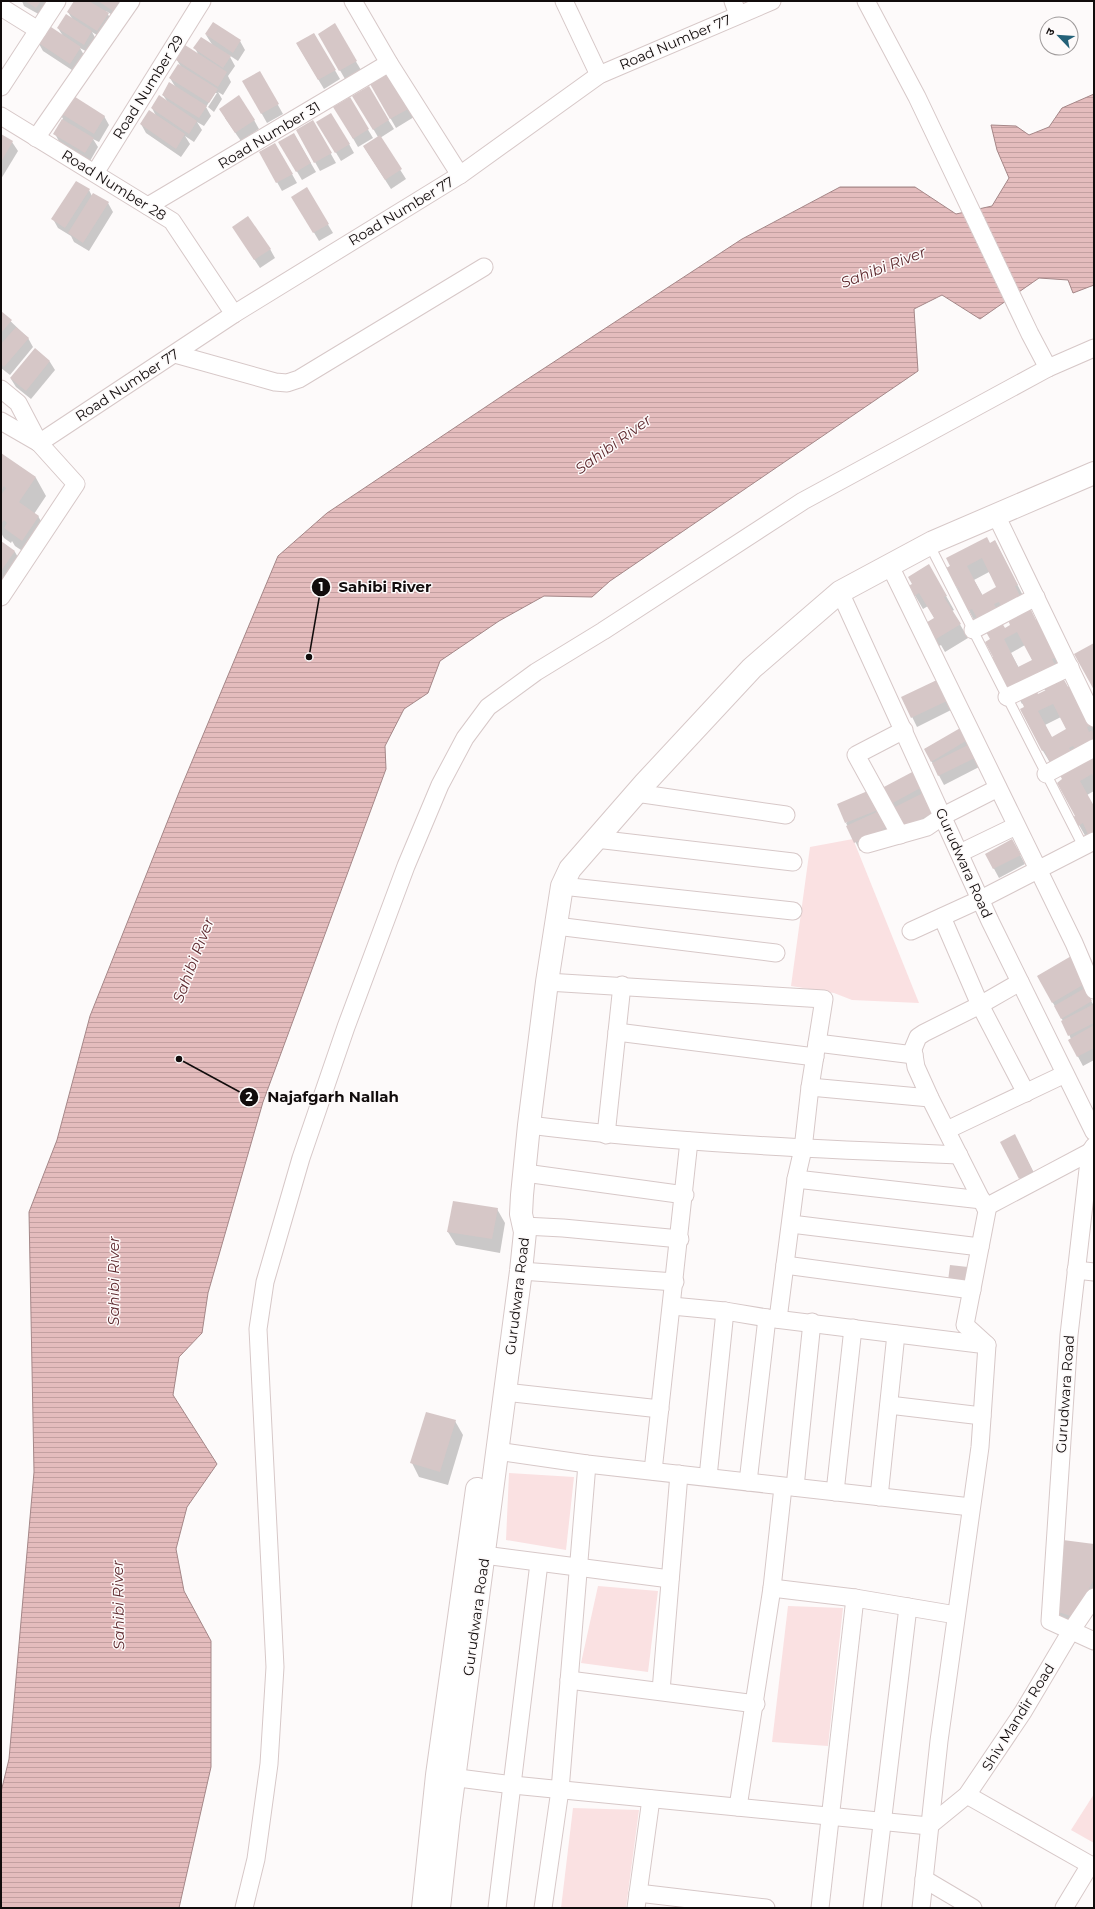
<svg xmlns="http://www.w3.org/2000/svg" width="1095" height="1909" viewBox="0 0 1095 1909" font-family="Montserrat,'Noto Sans Devanagari',sans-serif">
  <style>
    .park { fill: #fae1e2 }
    .water { fill: url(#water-rules); stroke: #a58788 }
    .shadow { fill: #0003; fill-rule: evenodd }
    .building { fill: #d6c7c7; fill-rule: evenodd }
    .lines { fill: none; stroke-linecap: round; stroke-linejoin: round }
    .lane-casing { stroke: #d7c8c8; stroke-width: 11 }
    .street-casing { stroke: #d7c8c8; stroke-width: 19 }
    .secondary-casing { stroke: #d7c8c8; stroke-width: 24 }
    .lane { stroke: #fff; stroke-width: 9 }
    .street { stroke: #fff; stroke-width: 17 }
    .secondary { stroke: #fff; stroke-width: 22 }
    .labels { text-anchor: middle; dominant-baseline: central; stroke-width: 3; stroke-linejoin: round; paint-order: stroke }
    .street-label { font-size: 14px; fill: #110c0c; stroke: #fdfafa }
    .water-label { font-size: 15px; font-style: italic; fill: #5e2a2f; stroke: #fdfafa }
    .leader { fill: none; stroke: #110c0c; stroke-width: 1.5 }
    .callout-dot { fill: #110c0c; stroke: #fdfafa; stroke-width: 1.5 }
    .mark-label { font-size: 12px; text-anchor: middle; font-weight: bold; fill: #fff }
    .callout-label { font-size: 15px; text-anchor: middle; font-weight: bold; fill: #110c0c; stroke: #fdfafa; stroke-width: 3; stroke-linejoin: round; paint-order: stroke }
  </style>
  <defs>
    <pattern id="water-rules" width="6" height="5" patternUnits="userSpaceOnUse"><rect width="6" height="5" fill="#e4bcbd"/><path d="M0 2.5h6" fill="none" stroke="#c3a0a1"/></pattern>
  </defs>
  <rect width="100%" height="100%" fill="#fdfafa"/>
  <g class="park">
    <path d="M853,839L919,1003L852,1000L834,993L791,986L810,847Z"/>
    <path d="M509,1473L574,1477L566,1550L506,1540Z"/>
    <path d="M598,1586L658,1591L648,1672L581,1663Z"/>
    <path d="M788,1606L843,1608L828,1746L772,1742Z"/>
    <path d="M1094,1794V1843L1071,1830Z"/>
    <path d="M573,1808L639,1810L626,1908H561Z"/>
  </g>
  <path class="water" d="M1094,94V285L1073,293L1068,280L1039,278L980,319L942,295L914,309L918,371L610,581L592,597L544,596L499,621L440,661L428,693L404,709L385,746L386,769L263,1102L208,1293L202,1333L179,1357L173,1395L217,1464L187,1507L176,1549L184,1591L211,1641V1767L179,1908H1V1792L9,1759L34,1472L29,1212L57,1140L90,1016L180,790L278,556L327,513L517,386L742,239L840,187H915L956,214L992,206L1009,178L997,150L991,125L1016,126L1029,135L1049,127L1062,108Z"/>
  <g class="shadow">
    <path d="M22,1H51L42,16L24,6Z"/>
    <path d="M75,1H125L119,19L106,11L113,23L103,39L92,32L97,41L89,53L80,48L85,57L75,72L43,51L38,42L63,36L58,28L73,20L68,12Z"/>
    <path d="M334,25L361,70L345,79L319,34Z"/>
    <path d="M314,34L340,79L324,89L297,44Z"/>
    <path d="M206,35L240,41L245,50L238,61L229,55L235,66L228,76L231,82L223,95L218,92L222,99L214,112L208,107L217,93H215L206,107L211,116L204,126L197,122L202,130L194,142L185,136L190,144L181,157L146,133L141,124L156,116L152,108L167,101L163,95L176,88L170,78L181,67L177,60L199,56L195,48L213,46Z"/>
    <path d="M260,73L283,114L267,123L244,82Z"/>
    <path d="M389,74L414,117L396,128L371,84Z"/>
    <path d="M368,88L394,129L380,138L406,179L391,189L364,147L378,137L359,105Z"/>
    <path d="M349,98L373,138L358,147L335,107Z"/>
    <path d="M59,111L104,116L109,125L99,142L93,139L98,147L90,161L60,143L55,134L63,119Z"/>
    <path d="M225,118L254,120L259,129L241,141Z"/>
    <path d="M313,122L336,163L320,171L297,130Z"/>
    <path d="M323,131L349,144L354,153L341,161Z"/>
    <path d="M294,134L316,172L302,180L280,143Z"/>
    <path d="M1,135L12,142L18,151L1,179Z"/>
    <path d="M275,144L297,183L282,191L260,152Z"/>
    <path d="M307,189L333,233L319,241L293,197Z"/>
    <path d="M89,190L92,196L108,203L113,212L89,251L74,242L71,236L58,228L53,219Z"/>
    <path d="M233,227L270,249L275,258L260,268Z"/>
    <path d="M1,312L28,338L33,347L10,375L1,368Z"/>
    <path d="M35,349L50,362L55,370L31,399L16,387L11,379Z"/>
    <path d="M1,454L36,478L46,496L34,514L38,516L49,535L33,558L15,546L12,541L11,543L4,538L1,533Z"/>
    <path d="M995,541L1036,621L1057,651L1059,673L1094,729V791L1087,795L1094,808V843L1087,839L1075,818L1077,817L1064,780L1051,764L1043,751L1021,710L1026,707L1024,703L1022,704L1019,698L1015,700L1008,686L994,657L991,639L987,632L976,624L947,568ZM989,572L998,588L983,596L974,580ZM1009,621L1012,625L1005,629L1001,623ZM1025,645L1033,661L1019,668L1011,653ZM1044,689L1046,691L1038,696L1036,693ZM1061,717L1067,730L1052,738L1045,725Z"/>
    <path d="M1,542L15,552L25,570L1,588Z"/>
    <path d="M929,566L954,610L952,611L968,638L945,652L941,645L939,646L926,624L935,619L928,606L923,609L910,587Z"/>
    <path d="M938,680L953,709L917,727L903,698Z"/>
    <path d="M962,728L981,766L944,785L925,749Z"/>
    <path d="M915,772L940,821L909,836L884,789Z"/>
    <path d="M872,800L879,815L893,835L860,851L846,823Z"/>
    <path d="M1017,849L1025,864L999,878L986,854Z"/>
    <path d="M1073,957L1094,997L1090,999L1094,1006V1060L1083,1066L1069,1040L1071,1039L1063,1021L1038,976Z"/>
    <path d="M1019,1144L1038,1181L1025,1187L1020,1178Z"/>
    <path d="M497,1209L505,1223L500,1253L456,1245L448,1232Z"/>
    <path d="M455,1421L463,1435L448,1485L419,1477L412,1463Z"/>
    <path d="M1094,1545V1606L1064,1625L1056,1611Z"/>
  </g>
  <g class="building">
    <path d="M25,1H41L36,8Z"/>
    <path d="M74,1H89L109,13L97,31L67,12Z"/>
    <path d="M98,1H119L113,11Z"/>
    <path d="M66,14L92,31L84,45L57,28Z"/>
    <path d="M213,22L241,40L233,53L205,34Z"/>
    <path d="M335,23L357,61L339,71L318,34Z"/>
    <path d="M48,25L81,47L70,64L37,42Z"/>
    <path d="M314,33L336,70L318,80L296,43Z"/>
    <path d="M201,37L231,56L223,68L193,48Z"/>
    <path d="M185,45L227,72L218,87L176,60Z"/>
    <path d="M178,64L218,89L209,103L169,78Z"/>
    <path d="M260,71L279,104L261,114L242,81Z"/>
    <path d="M389,72L410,108L390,119L370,84Z"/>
    <path d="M169,82L207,106L199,118L162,95Z"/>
    <path d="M369,86L389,120L373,130L352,96Z"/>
    <path d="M69,93L105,116L94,134L57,111Z"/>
    <path d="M159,95L197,121L189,134L151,108Z"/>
    <path d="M239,95L255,120L235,133L219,109Z"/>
    <path d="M350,97L369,129L353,139L333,107Z"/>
    <path d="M149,110L185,134L176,149L140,124Z"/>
    <path d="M331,113L350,144L335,153L316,122Z"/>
    <path d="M62,119L94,138L85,153L53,134Z"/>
    <path d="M313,120L332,153L314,163L296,130Z"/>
    <path d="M294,133L311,163L296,172L278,142Z"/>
    <path d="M1,134L13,141L1,162Z"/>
    <path d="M380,135L402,169L385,180L363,146Z"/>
    <path d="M275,143L293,174L276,183L259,152Z"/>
    <path d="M76,181L90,189L65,228L51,219Z"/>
    <path d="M307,187L329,224L313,233L291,197Z"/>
    <path d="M93,193L109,202L83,243L68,233Z"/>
    <path d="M248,216L271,249L254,260L232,227Z"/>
    <path d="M1,311L12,320L1,333Z"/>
    <path d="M16,327L29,338L4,367L1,364V344Z"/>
    <path d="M35,348L50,361L26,391L10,378Z"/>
    <path d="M1,453L36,477L19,502L39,516L22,541L4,528L7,523L4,520L1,524V495L6,488L4,486L1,491Z"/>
    <path d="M987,537L990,543L995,540L1018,585L1015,586L1020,596L1001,606L999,602L994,604L996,608L977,618L972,609L967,611L958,591L960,590L957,586L955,587L946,568L950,566L946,558ZM982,558L996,587L982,595L967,566Z"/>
    <path d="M1,541L15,551L1,571Z"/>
    <path d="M929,564L947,596L944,597L961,624L936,639L932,632L930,633L924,624L934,618L919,593L914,596L908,586L912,584L908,577Z"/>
    <path d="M1030,608L1036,620L1038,619L1044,629L1042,630L1058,656L1052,659L1057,668L1014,691L1010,685L1007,687L991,658L993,657L985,642L990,639L986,632L1002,623L1005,628L1010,625L1008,620ZM1017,632L1032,660L1018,667L1004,639Z"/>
    <path d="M1094,643V690L1074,654Z"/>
    <path d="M1063,678L1068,687L1071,685L1092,725L1087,727L1089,732L1092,730L1094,738L1075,749L1073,746L1069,748L1071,752L1050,763L1044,750L1042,751L1020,709L1024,707L1021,700L1037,692L1038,694L1046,690L1045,687ZM1053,704L1066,729L1052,737L1038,711Z"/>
    <path d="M939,679L949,700L911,718L901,697Z"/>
    <path d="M962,727L969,739L931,762L924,749Z"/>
    <path d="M970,744L977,757L938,776L932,763Z"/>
    <path d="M1094,754V778L1092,774L1080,781L1094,806V837L1090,839L1083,823L1078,826L1073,817L1075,816L1057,783L1062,779L1059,773Z"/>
    <path d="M916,770L924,786L891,804L882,788Z"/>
    <path d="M870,790L878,810L845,823L837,804Z"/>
    <path d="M927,791L936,811L903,828L893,808Z"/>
    <path d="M881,810L889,826L854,843L846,826Z"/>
    <path d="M1012,839L1021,855L993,869L985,854Z"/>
    <path d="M1073,955L1088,982L1052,1003L1037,976Z"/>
    <path d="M1085,988L1092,1001L1061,1019L1054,1006Z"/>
    <path d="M1094,1004V1023L1068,1036L1061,1021Z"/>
    <path d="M1094,1025V1048L1077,1057L1068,1040Z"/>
    <path d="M1015,1134L1033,1171L1019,1179L1000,1142Z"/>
    <path d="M453,1201L498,1208L492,1239L447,1232Z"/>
    <path d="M950,1265L968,1267L965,1284L948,1281Z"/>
    <path d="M426,1412L456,1420L440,1472L410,1463Z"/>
    <path d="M1063,1540L1094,1544V1579L1074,1617L1055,1611Z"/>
  </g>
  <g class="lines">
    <defs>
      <path id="lane" d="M929,544L1083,846"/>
      <g id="street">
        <path d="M353,1L389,63L460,175"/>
        <path d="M564,1L599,75"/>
        <path d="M733,1L738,15"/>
        <path d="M866,1L917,97L1030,334L1048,368"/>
        <path d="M1,7L38,30"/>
        <path d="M1,87L57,1"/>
        <path d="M1,116L172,221L234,314"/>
        <path d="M36,138L131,1"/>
        <path d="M95,173L202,1"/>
        <path d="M148,206L389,63"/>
        <path d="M175,354L275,382L287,383L299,379L484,267"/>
        <path d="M1,389L18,403L39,443L76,484L1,597"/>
        <path d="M1,421L39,443"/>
        <path d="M39,443L234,314L460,175L599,75L772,1"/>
        <path d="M996,515L1094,718"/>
        <path d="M890,566L1074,943L1094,990"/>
        <path d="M840,592L990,921L1094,1132"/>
        <path d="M973,630L1036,597"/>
        <path d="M1007,697L1070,667"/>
        <path d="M1046,774L1094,748"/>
        <path d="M636,793L786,815"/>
        <path d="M900,835L856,755L904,730"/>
        <path d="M596,839L793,862"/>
        <path d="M867,844L927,827L943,816L998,788"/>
        <path d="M960,853L1016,826"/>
        <path d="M562,886L793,911"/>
        <path d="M942,917L980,1005L1026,1093"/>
        <path d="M556,926L776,953"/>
        <path d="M911,931L981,899L1094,841"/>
        <path d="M547,982L824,999L810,1087L803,1149L796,1179L778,1319"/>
        <path d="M617,1032L815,1057"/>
        <path d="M817,1043L914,1055"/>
        <path d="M810,1087L930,1098"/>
        <path d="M529,1125C672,1143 815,1149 959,1155"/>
        <path d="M947,1130L1065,1074"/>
        <path d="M606,1135L622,985"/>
        <path d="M1094,1146L1090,1152L1069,1335L1050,1621L1094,1641"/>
        <path d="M525,1173L685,1195"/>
        <path d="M796,1179L982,1200"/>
        <path d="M986,1207L1090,1152"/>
        <path d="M791,1224L980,1247"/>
        <path d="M524,1226L563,1228L680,1239"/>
        <path d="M785,1265L972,1290"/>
        <path d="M1076,1270L1094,1272"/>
        <path d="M521,1271L675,1282"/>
        <path d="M672,1306L725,1311L767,1318L987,1345"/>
        <path d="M505,1392L660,1409"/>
        <path d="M889,1405L982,1416"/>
        <path d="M497,1451L587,1464L971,1507"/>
        <path d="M653,1471L689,1141"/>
        <path d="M708,1477L725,1311"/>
        <path d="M748,1482L767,1318"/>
        <path d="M795,1487L812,1322"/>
        <path d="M835,1492L853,1328"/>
        <path d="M879,1497L896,1334"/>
        <path d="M484,1555L670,1579"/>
        <path d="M772,1588L855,1598L956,1615"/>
        <path d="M569,1680L756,1704"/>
        <path d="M661,1691L679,1474"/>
        <path d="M443,1776L513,1785L929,1826L967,1795L1023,1712L1071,1631L1094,1597"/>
        <path d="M967,1795L1094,1867"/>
        <path d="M738,1807L772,1588L783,1487"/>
        <path d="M924,1879L973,1908"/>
        <path d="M638,1893L766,1908"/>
        <path d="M244,1908L256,1859L269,1764L275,1667L258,1329L265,1282L301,1158L346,1027L406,866L440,785L465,738L488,707L536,672L603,631L803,501L1048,368L1094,348"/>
        <path d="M497,1908L539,1563"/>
        <path d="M543,1908L560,1790L587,1464"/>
        <path d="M636,1908L651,1799"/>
        <path d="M820,1908L855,1598"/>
        <path d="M872,1908L908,1607"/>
        <path d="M921,1908L939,1741L980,1447L987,1345L965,1325L987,1211L930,1098L916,1067L913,1049L918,1037L924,1033L980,1005L1020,982"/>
        <path d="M1064,1908L1090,1865"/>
      </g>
      <g id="secondary">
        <path d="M423,1908L437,1775L477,1489"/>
        <path d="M439,1908L449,1817L521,1271L525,1232L521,1214L522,1195L529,1125L547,982L562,886L570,869L645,783L752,668L840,592L933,542L1094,473"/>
      </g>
    </defs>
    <use href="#lane" class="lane-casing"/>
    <use href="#street" class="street-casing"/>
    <use href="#secondary" class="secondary-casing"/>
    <use href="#lane" class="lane"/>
    <use href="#street" class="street"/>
    <use href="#secondary" class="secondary"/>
  </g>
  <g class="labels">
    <g class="street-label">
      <text transform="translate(675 42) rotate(-23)">Road Number 77</text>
      <text transform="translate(148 87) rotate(-58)">Road Number 29</text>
      <text transform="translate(269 135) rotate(-31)">Road Number 31</text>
      <text transform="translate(114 185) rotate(32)">Road Number 28</text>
      <text transform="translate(401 211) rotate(-31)">Road Number 77</text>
      <text transform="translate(127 385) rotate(-33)">Road Number 77</text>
      <text transform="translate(964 863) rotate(66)">Gurudwara Road</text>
      <text transform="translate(517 1296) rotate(-83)">Gurudwara Road</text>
      <text transform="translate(1065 1394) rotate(-86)">Gurudwara Road</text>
      <text transform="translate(476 1617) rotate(-82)">Gurudwara Road</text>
      <text transform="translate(1018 1717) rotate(-58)">Shiv Mandir Road</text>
    </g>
    <g class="water-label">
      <text transform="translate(883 267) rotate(-21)">Sahibi River</text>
      <text transform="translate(613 444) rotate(-36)">Sahibi River</text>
      <text transform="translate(193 960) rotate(-69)">Sahibi River</text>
      <text transform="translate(113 1281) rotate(-90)">Sahibi River</text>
      <text transform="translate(118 1605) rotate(-91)">Sahibi River</text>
    </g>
  </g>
  <path class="leader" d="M309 657L321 587M179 1059L249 1097"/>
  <g class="callout-dot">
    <circle cx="309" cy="657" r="4"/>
    <circle cx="179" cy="1059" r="4"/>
    <circle cx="321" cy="587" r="10"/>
    <circle cx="249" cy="1097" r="10"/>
  </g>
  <g class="mark-label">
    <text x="321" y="591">1</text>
    <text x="249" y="1101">2</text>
  </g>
  <g class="callout-label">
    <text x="385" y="592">Sahibi River</text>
    <text x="333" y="1102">Najafgarh Nallah</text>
  </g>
  <rect width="1095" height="1909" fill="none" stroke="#110c0c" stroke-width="4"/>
  <g transform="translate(1059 36) rotate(295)"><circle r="19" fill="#fdfafa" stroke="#9f9b9b"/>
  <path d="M0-3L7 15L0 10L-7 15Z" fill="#246178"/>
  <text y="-6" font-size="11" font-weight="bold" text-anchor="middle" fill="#110c0c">उ</text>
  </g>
</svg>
